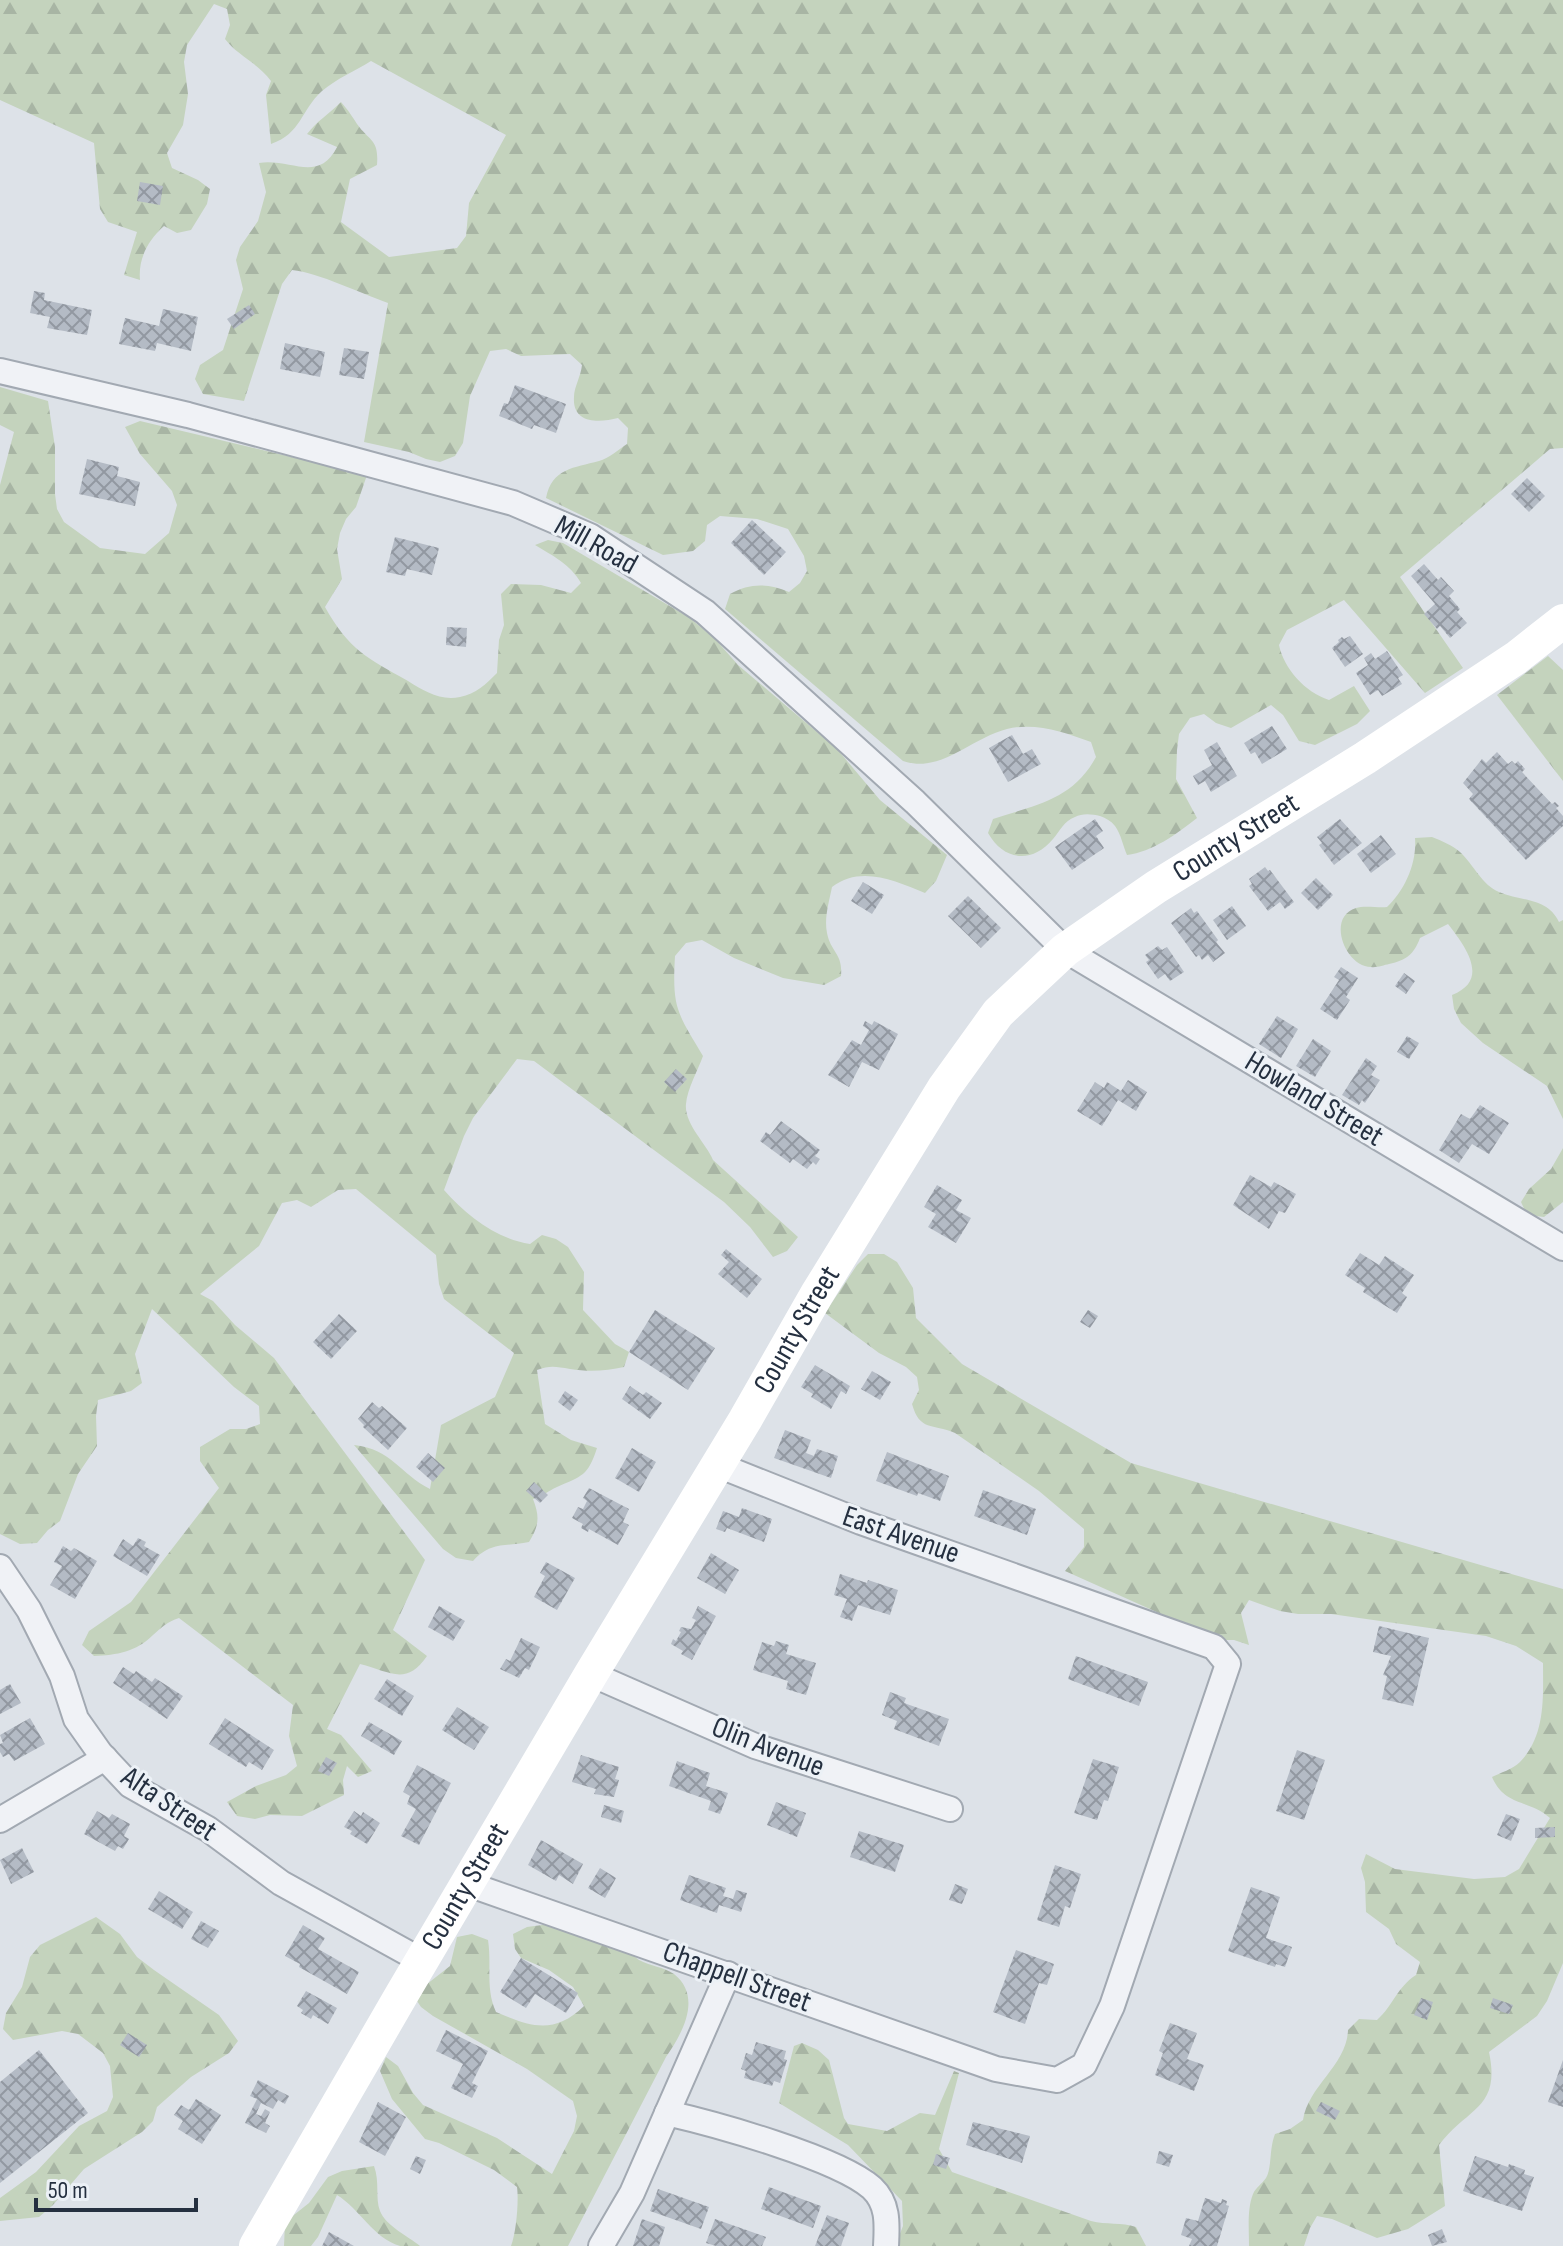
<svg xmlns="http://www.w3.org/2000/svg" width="1563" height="2246" viewBox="0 0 1563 2246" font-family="'Sofia Sans Condensed',sans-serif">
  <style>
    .forest { fill: url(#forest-firs) }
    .building { fill: url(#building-cross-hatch) }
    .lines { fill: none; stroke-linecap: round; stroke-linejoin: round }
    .street-casing { stroke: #a2a9b2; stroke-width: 28 }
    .street { stroke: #f0f2f6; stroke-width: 24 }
    .secondary { stroke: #fff; stroke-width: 34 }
    .labels { text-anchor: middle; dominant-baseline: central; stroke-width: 6; stroke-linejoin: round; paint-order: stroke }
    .street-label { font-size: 30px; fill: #253040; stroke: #ecf1f6 }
  </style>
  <defs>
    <pattern id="forest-firs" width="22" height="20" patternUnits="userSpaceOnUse" patternTransform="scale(2)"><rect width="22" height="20" fill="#c4d3bd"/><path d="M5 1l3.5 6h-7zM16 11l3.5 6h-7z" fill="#a8b5a4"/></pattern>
    <pattern id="building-cross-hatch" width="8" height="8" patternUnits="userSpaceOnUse" patternTransform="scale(2)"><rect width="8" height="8" fill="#b4bbc5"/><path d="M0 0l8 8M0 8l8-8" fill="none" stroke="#9298a1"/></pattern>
  </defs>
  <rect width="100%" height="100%" fill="#dde2e8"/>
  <g class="forest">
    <path d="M0,0H1563V448L1550,449L1400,577L1463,668L1425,693L1344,600L1287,630L1279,645C1284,669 1305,692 1329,700L1354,686L1370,711L1357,724L1315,745L1299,741L1283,715L1271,705L1231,728L1216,723L1204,714L1190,718L1179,734L1177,750L1176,779L1197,818C1177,834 1152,852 1127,855C1123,846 1121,834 1115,826C1111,821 1106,818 1100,816C1092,814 1082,813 1075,817C1064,821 1060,831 1053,839C1032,864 1004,861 988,833L993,819C1034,805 1072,801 1096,757L1091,742C1064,732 1035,722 1007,729C971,738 941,774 903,761L725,609L730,594C750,583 767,583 789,592L800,583L807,571L804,556L788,529L757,519L720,516L707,525L705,541L693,551L663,555L546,498C552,468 574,468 599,461C609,458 618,450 627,444L628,428L618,418C599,423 572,424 574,397C574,387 581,376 582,365L570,354L521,356L506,349L490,351L470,396L463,443L455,456L440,462L426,459L409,452L364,442L388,303C360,293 319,273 292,270L282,284L244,401L203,394L195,379L200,365L223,350L243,289L236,260L240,247L258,221L266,192L259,163C291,158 318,184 337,147L307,134C317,121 329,114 341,102C348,110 352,116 357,124C370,142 379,139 377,165L350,179L341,222L389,257L457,248L466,236L469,203L506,135L371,61C355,71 336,79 322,91C300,111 302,133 271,144L266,95L271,81C258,63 238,56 225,39L230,25L227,9L214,4L187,45L184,62L188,94L183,125L167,153L172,168L198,180L210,189L207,204L191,230L177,233L164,226C148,240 138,259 140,280L124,275L137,232L108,222L100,209L94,143L0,100Z"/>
    <path d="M0,387L48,401L55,447V494L57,509L64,522L100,548L145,554L169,533L177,505L172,491L140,454L125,427L140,421L367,475L356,507L346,519L340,533L337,549L342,579L325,607C349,650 367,658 408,681C424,691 440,701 460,697C476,694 486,684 497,673L499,640L504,625L501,594L511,584L541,585L571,593L581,583C570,564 553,556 535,545L548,540L563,543L690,618L716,640L738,665L837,749L880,800L947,855L936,881L925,893C895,881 861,865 832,887C829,902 824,918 827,933C831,953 843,953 841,976L824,985L783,978L734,958L702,940L686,943L675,956C672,1009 677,1012 703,1056C698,1070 687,1089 686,1104C684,1124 706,1143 713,1160L798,1237L787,1251L773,1257L750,1227L724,1202L534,1061L517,1059L473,1118L464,1136L444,1190C467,1216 495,1238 530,1244L542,1235L556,1239L568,1247L584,1272L583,1310L615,1344L629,1352L624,1367C607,1371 588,1372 570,1369C556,1367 551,1365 537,1370L545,1424L571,1440L597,1448C588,1476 582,1476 557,1487C548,1491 543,1496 533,1499C540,1517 539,1526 529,1542C505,1547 491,1541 473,1561L456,1558L443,1549L354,1445C392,1449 400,1474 430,1489L441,1425L495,1397L514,1353L444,1299L439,1284L436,1255L356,1189L338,1190L311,1207L297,1200L282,1203L259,1246L200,1294L213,1301L235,1325L274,1358L425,1560L393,1630L427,1656C406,1687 389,1671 360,1664L327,1729L341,1735L372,1771L358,1777L347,1766L343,1780L344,1795L302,1816L270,1815L255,1819L237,1816L227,1802L256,1786L286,1775L297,1766L289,1736L293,1705L179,1618C167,1622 162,1627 153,1635C136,1652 117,1655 94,1656L82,1645L89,1631L131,1602L219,1488L200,1461V1447L230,1429H246L260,1424L259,1406L234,1387L152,1309L135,1354L142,1383L131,1391L98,1400L96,1416L97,1446L78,1474L60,1521L48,1530L37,1543L20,1544L0,1534V485L14,432L0,425Z"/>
    <path d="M1548,656L1563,670V781L1497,695Z"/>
    <path d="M1432,837C1442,841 1452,845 1460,852C1474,865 1482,885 1499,892C1522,902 1547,897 1559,922L1563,920V1119L1547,1086L1483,1043L1461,1023L1454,1009L1452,995C1491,980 1465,946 1448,924L1420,938C1414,954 1407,960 1389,964C1384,965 1376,968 1371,967C1345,967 1326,917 1356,908C1364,905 1378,908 1387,907C1405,890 1417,863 1415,838Z"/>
    <path d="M1563,1148V1202L1544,1217L1527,1215L1521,1202L1529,1189L1551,1169Z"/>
    <path d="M868,1254H884L897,1262L913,1288L916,1318L962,1364L1131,1463L1563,1589V1963L1547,2001L1537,2016L1489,2052C1501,2109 1468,2107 1439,2145L1445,2206L1408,2229L1377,2238L1332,2219L1317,2216L1310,2228L1304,2246H1249C1249,2229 1247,2209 1253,2194C1256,2187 1262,2184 1266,2178C1272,2168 1269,2149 1275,2134L1290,2129L1303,2120C1308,2086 1347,2065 1348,2030L1359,2019L1377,2020C1393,2006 1397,1987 1416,1975L1420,1962L1396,1944L1389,1929L1366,1912L1365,1882L1361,1868L1366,1854L1395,1869L1474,1879L1505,1877L1519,1869L1550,1818C1529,1799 1505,1807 1492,1777C1500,1773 1513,1769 1520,1762C1546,1735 1543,1697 1543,1663L1516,1646L1486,1636L1331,1614H1298L1280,1611L1249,1600L1241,1613L1249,1645L1234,1640H1219L1065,1571L1084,1547V1529L1039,1491L955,1433C932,1423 920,1432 912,1404L919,1390L917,1377L906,1367L879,1353L825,1313L857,1265Z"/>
    <path d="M96,1917L120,1934L137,1957L154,1970L219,2015L238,2041L229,2053L191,2077L157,2107L153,2121L142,2132L84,2169L53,2205L39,2217L0,2221V2198L36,2172L79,2126L107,2111L113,2097L110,2066L103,2053L78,2034L62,2031L13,2040L3,2029L6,2013L22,1987L30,1957L40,1945Z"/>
    <path d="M542,1925C568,1925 591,1929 614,1942C623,1947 631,1954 639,1960C650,1966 664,1967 674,1974C703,1997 682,2034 666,2057L568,2246H511C516,2233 519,2202 517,2187L494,2170L439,2143L425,2139L392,2099L380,2071L386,2057L398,2066L413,2093L423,2105L497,2138L552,2174L574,2131L577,2116L573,2101L527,2069L433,2016L421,2007L413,1995L450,1966L457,1937L472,1934L488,1940C492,1965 485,1988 496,2012C531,2027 554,2035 584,2006L573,1987L549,1970L521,1958L515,1949L513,1934L527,1927Z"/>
    <path d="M802,2043L818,2050L829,2060L844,2118L848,2124L887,2131L920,2113L935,2115L954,2071L959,2073L939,2149L952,2172L1091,2221C1106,2225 1122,2222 1136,2227L1146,2246H895L903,2226L902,2201L848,2145L779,2103L794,2046Z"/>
    <path d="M374,2166C380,2182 375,2198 380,2211C386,2226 408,2236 420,2246C414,2246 405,2246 400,2246C373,2238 360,2209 337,2195L318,2237L311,2246H284L285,2222L309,2203L328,2177L342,2171Z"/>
  </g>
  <g class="building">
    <path d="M140,182L163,186L160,205L137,201Z"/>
    <path d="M34,291L45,293L44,300L92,310L87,335L47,328L50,317L30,313Z"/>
    <path d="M249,305L255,314L234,329L227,319Z"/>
    <path d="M163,309L198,317L191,351L157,343L155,351L119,344L125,318L159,326Z"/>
    <path d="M285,343L325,352L320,377L280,369Z"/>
    <path d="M344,348L369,352L364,379L339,375Z"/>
    <path d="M515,385L566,404L556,433L534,425L532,429L499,416L504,403L508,404Z"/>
    <path d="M87,459L119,467L117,476L140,482L135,506L79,494Z"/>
    <path d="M1527,478L1545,496L1529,512L1511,494Z"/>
    <path d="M752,520L786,552L764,575L731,543Z"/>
    <path d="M395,537L439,548L432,575L407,569L405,576L386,572Z"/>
    <path d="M1424,564L1438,580L1441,577L1454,591L1449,596L1460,609L1457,612L1467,623L1450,638L1440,626L1437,629L1424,614L1435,604L1411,576Z"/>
    <path d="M447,627L467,628L466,647L446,645Z"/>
    <path d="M1350,636L1363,654L1345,667L1332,648L1339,642L1338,640L1342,637L1344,639Z"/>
    <path d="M1387,651L1403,675L1398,678L1402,684L1382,696L1378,690L1370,695L1356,673L1368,665L1364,658L1371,653L1375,659Z"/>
    <path d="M1272,726L1287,749L1262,764L1255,752L1251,754L1244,743Z"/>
    <path d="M1012,735L1023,754L1032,749L1041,764L1008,782L989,748Z"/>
    <path d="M1217,742L1237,776L1211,792L1205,781L1198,785L1193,776L1212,765L1204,750Z"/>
    <path d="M1497,752L1508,764L1512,761L1515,764L1518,761L1525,769L1522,772L1552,804L1555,802L1559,806L1556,808L1563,816V826L1526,860L1469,799L1473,794L1463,783L1482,759L1486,763Z"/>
    <path d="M1095,819L1103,831L1096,836L1104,848L1072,870L1055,847Z"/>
    <path d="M1340,819L1362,843L1334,865L1319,845L1322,843L1317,837Z"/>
    <path d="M1381,835L1396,854L1371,873L1357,854Z"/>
    <path d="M1265,867L1268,871L1270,870L1294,902L1285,909L1280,902L1268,911L1249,886L1252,884L1249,879Z"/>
    <path d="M1316,878L1333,895L1318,910L1301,893Z"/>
    <path d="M863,882L884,895L872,914L851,901Z"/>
    <path d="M968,896L1001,928L981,948L948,916Z"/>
    <path d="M1232,906L1246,926L1227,940L1213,920Z"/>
    <path d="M1191,908L1194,913L1197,911L1218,940L1216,942L1225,953L1213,962L1208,955L1202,960L1199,955L1196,957L1171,923Z"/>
    <path d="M1158,946L1162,950L1167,947L1184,972L1170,981L1165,974L1158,979L1146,962L1149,960L1145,955Z"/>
    <path d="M1341,967L1358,978L1346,997L1350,1000L1337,1020L1320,1009L1339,980L1334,977Z"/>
    <path d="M1404,973L1415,981L1406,994L1395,986Z"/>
    <path d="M1277,1016L1298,1029L1281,1058L1259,1044Z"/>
    <path d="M865,1021L872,1025L874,1021L898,1034L879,1070L862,1062L849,1087L828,1075L852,1040L861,1045L869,1030L863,1026Z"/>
    <path d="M1407,1036L1419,1043L1409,1059L1397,1052Z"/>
    <path d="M1313,1039L1331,1051L1315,1077L1296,1066Z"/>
    <path d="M1366,1058L1377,1066L1371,1075L1380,1080L1365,1103L1362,1100L1359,1105L1342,1095Z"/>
    <path d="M676,1069L687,1079L675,1092L664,1082Z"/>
    <path d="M1128,1080L1147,1092L1136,1111L1118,1100L1102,1126L1077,1111L1095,1082L1104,1088L1107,1082L1121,1091Z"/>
    <path d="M1480,1105L1509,1123L1489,1154L1472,1144L1459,1163L1439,1150L1461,1114L1470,1119Z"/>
    <path d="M781,1121L820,1150L815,1156L820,1159L816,1165L813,1162L807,1169L793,1159L790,1163L760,1141L766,1132L770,1135Z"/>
    <path d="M1250,1175L1271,1187L1274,1182L1296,1194L1285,1213L1279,1211L1269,1229L1233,1205Z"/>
    <path d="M937,1185L962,1200L956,1210L971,1218L956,1243L928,1227L936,1214L924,1207Z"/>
    <path d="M726,1249L762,1279L747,1298L718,1274L729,1262L721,1255Z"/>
    <path d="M1360,1253L1379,1265L1385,1256L1414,1275L1402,1293L1407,1297L1397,1313L1363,1292L1365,1288L1345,1275Z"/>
    <path d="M655,1310L715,1348L688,1390L629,1352Z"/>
    <path d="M1088,1310L1098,1316L1090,1328L1080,1322Z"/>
    <path d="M339,1314L357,1331L331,1359L313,1342Z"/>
    <path d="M815,1365L850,1386L846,1394L841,1391L831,1409L811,1397L813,1394L801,1387Z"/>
    <path d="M872,1371L891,1382L880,1400L861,1389Z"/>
    <path d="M630,1386L643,1395L646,1392L662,1403L650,1419L622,1399Z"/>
    <path d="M565,1391L578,1400L570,1411L558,1402Z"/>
    <path d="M372,1402L379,1408L382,1406L407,1428L388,1450L363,1427L364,1425L358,1419Z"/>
    <path d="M785,1430L811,1440L806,1453L814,1456L817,1449L838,1456L831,1478L774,1458Z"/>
    <path d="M632,1448L656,1462L639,1492L615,1478Z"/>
    <path d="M887,1452L949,1476L940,1501L918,1493L917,1496L876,1481Z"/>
    <path d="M428,1453L445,1468L433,1482L416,1467Z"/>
    <path d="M534,1482L548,1495L540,1503L526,1491Z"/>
    <path d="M589,1488L629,1509L623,1522L629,1525L618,1545L589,1529L588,1532L581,1528L583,1524L572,1518L578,1507L583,1509L587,1501L583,1498Z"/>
    <path d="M983,1490L1036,1509L1027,1535L974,1516Z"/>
    <path d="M742,1508L772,1519L764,1542L727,1528L725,1532L716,1529L723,1511L739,1517Z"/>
    <path d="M138,1538L146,1542L144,1546L160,1555L147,1576L113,1556L123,1539L133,1546Z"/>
    <path d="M63,1546L71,1551L74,1548L97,1561L75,1599L50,1585L62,1566L54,1562Z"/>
    <path d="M711,1553L739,1570L725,1594L697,1578Z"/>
    <path d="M546,1562L575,1578L557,1610L534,1597L545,1576L540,1573Z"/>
    <path d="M840,1574L867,1583L868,1580L898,1590L890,1615L858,1605L852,1621L840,1617L847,1599L834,1595Z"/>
    <path d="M439,1606L465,1621L453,1641L428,1627Z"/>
    <path d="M698,1606L716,1616L692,1660L681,1654L683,1651L671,1644L673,1639L676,1641L681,1632L679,1631L681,1627L691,1629L696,1620L692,1618Z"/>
    <path d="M1379,1626L1429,1638L1413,1706L1382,1699L1387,1676L1383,1675L1391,1656L1373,1652Z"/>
    <path d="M521,1638L540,1647L529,1670L525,1668L519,1678L500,1669L506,1659L510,1661Z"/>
    <path d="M776,1641L789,1645L786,1654L816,1663L806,1695L786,1689L788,1681L753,1670L762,1642L774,1646Z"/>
    <path d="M1076,1656L1148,1682L1139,1706L1068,1679Z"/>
    <path d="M123,1667L134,1674L136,1671L152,1682L155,1678L183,1696L167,1719L113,1683Z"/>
    <path d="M387,1679L414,1696L402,1716L374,1699Z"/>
    <path d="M10,1684L21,1703L0,1714V1690Z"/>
    <path d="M890,1692L906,1698L904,1703L949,1719L939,1746L894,1729L897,1721L882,1715Z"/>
    <path d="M457,1707L489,1727L474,1750L442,1730Z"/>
    <path d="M30,1718L45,1744L14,1761L9,1754L3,1757L0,1752V1744L3,1743L0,1735Z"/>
    <path d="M225,1718L274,1750L262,1770L249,1762L246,1767L209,1744Z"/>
    <path d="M369,1722L402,1741L394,1755L361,1736Z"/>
    <path d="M1297,1750L1325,1760L1304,1820L1276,1811Z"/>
    <path d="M581,1755L619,1767L615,1779L619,1780L614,1797L594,1794L596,1789L572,1782Z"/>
    <path d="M326,1757L337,1763L329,1776L318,1771Z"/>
    <path d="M1093,1759L1119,1767L1108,1801L1104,1800L1097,1820L1074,1813Z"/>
    <path d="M677,1761L710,1773L706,1786L728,1793L720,1814L708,1810L711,1801L669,1786Z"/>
    <path d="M417,1765L451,1783L419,1845L401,1836L416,1809L407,1804L410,1796L403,1792Z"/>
    <path d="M776,1802L806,1813L797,1837L767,1825Z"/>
    <path d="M604,1805L624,1811L621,1823L601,1817Z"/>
    <path d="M97,1811L109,1818L112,1814L130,1824L124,1836L129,1839L123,1849L118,1846L115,1851L84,1834Z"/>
    <path d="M354,1811L361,1816L363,1812L380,1823L367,1844L350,1834L352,1831L344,1827Z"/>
    <path d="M1506,1814L1520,1819L1511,1841L1497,1835Z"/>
    <path d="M1555,1827V1837L1535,1838V1828Z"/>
    <path d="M859,1831L904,1845L895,1872L850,1857Z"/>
    <path d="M541,1840L583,1864L573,1884L559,1875L556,1881L528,1865Z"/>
    <path d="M22,1848L34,1872L11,1884L0,1860Z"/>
    <path d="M1055,1865L1081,1874L1070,1908L1065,1906L1059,1927L1037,1920Z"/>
    <path d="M600,1868L616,1878L605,1898L588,1888Z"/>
    <path d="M689,1875L726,1888L723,1896L733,1899L736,1890L747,1893L741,1912L719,1905L717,1913L680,1900Z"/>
    <path d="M955,1884L968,1889L962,1904L949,1900Z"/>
    <path d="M1251,1887L1280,1897L1266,1938L1292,1947L1285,1967L1276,1964L1275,1967L1228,1951Z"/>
    <path d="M159,1891L193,1912L182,1929L148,1909Z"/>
    <path d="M201,1921L219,1931L208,1948L191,1939Z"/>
    <path d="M303,1925L325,1938L318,1949L359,1972L347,1994L299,1967L300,1964L285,1956Z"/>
    <path d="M1016,1950L1054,1964L1047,1985L1039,1983L1025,2024L993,2012Z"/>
    <path d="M521,1958L578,1993L566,2013L535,1994L526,2008L500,1992Z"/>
    <path d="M306,1991L337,2008L328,2024L313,2015L311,2019L301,2013L303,2010L297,2006Z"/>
    <path d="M1421,1998L1433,2002L1427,2020L1414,2015Z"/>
    <path d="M1493,1998L1513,2005L1509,2014L1490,2008Z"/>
    <path d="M1170,2023L1197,2033L1187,2059L1204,2065L1194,2091L1155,2075L1163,2053L1159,2051Z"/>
    <path d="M446,2030L488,2051L472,2083L478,2086L472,2098L451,2088L463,2064L436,2051Z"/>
    <path d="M128,2033L147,2045L139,2057L120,2045Z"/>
    <path d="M756,2042L786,2051L784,2059L787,2060L780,2083L774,2081L772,2086L744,2078L746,2071L741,2069L746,2053L752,2055Z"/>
    <path d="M39,2050L88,2113L0,2183V2082Z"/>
    <path d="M1563,2060V2107L1548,2102Z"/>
    <path d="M258,2080L289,2096L285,2104L278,2100L273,2109L261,2103L256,2114L261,2116L265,2109L270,2112L265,2123L270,2126L266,2133L245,2123L257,2099L250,2096Z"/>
    <path d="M196,2099L221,2115L202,2144L178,2129L183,2121L174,2115L181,2105L189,2110Z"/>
    <path d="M378,2102L406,2117L385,2156L359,2142Z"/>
    <path d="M1321,2102L1340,2111L1335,2120L1316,2111Z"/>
    <path d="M973,2122L1030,2136L1022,2163L966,2145Z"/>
    <path d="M1159,2151L1173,2155L1169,2167L1156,2163Z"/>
    <path d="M936,2154L950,2158L946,2169L933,2165Z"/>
    <path d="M416,2156L426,2160L420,2174L410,2169Z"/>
    <path d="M1475,2156L1508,2167L1509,2164L1525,2170L1524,2174L1534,2177L1522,2211L1463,2191Z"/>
    <path d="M769,2187L821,2206L813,2228L761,2209Z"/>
    <path d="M658,2189L709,2207L701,2229L650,2211Z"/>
    <path d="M1205,2198L1221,2203L1222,2199L1227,2201L1226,2205L1229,2206L1217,2246H1189L1192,2239L1181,2235L1186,2218L1198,2221Z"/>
    <path d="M827,2215L849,2223L841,2246H815Z"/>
    <path d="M642,2219L665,2227L659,2246H633Z"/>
    <path d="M715,2219L766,2237L762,2246H716L706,2243Z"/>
    <path d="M1442,2229L1447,2242L1432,2246L1428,2235Z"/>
    <path d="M329,2232L354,2246H322Z"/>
  </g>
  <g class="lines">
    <defs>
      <g id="street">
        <path d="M0,371L188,415L513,503L590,536L705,612L915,802L1065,950L1563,1248"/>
        <path d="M0,1567L29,1610L62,1676L76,1719L100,1753L130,1785L208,1829L281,1883L422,1961"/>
        <path d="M591,1674L755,1746L950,1809"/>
        <path d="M0,1820L105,1758"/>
        <path d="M468,1884L996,2069L1057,2080L1084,2065L1112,2006L1228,1664L1214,1647L861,1522L718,1465"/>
        <path d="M667,2113C715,2124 838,2158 872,2188C889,2204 887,2225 886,2246"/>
        <path d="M601,2246L632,2193L728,1974"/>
      </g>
    </defs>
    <use href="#street" class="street-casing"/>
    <use href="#street" class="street"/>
    <path class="secondary" id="s1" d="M256,2246L402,1994L591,1674L745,1420L817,1294L944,1088L998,1013L1065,950L1156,887L1365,758L1516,658L1563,621"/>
  </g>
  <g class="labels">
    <g class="street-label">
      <text transform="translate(596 545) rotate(29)">Mill Road</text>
      <text stroke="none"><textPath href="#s1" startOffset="1736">County Street</textPath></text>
      <text transform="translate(1314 1099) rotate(31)">Howland Street</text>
      <text stroke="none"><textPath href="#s1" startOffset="1064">County Street</textPath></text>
      <text transform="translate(901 1535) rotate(19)">East Avenue</text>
      <text transform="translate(768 1747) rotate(21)">Olin Avenue</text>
      <text transform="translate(169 1804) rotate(34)">Alta Street</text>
      <text stroke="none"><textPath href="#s1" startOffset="416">County Street</textPath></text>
      <text transform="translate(737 1977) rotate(20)">Chappell Street</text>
    </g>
  </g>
  <path d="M36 2198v12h160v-12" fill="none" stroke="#253040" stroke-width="4"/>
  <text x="48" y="2198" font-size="24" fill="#253040" stroke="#ecf1f6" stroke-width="6" paint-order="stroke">50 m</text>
</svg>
